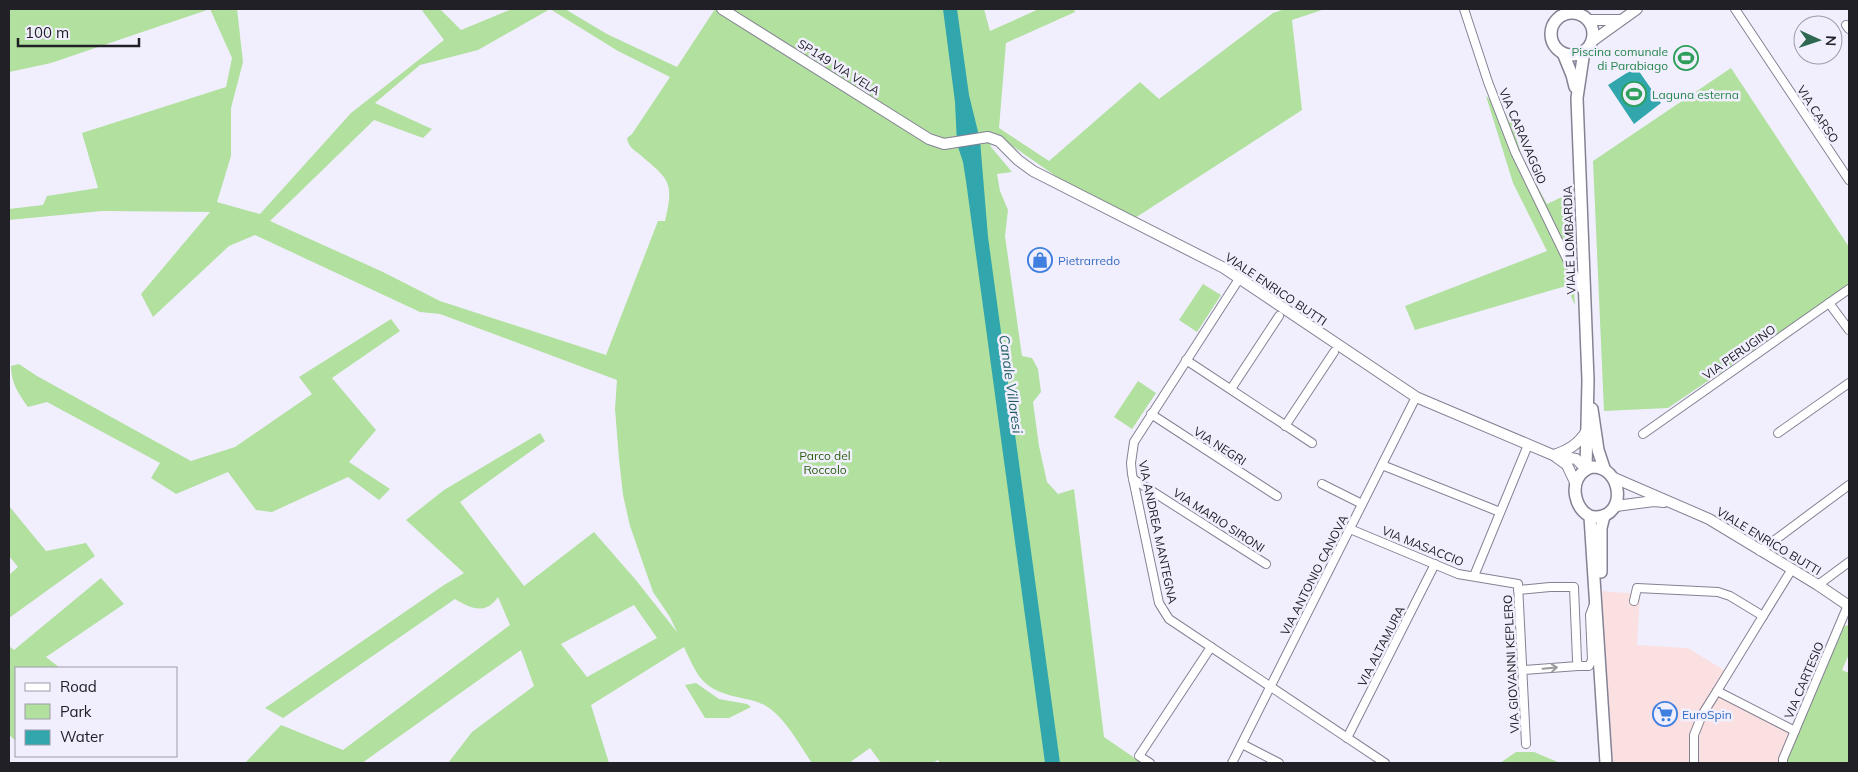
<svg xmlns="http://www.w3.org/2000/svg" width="1858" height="772" viewBox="0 0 1858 772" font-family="Mulish,sans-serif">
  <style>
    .commercial { fill: #fbe0e1 }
    .green { fill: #b1e09f; fill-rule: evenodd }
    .water { fill: #31a6ac }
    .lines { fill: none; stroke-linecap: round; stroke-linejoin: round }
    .minor-casing { stroke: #848293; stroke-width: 10 }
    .tertiary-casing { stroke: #848293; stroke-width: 12 }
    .secondary-casing { stroke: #848293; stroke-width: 14 }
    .minor { stroke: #fff; stroke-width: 8 }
    .tertiary { stroke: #fff; stroke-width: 10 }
    .secondary { stroke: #fff; stroke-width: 11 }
    .oneway { stroke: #9b9b9d }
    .labels { text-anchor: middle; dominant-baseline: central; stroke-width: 5; stroke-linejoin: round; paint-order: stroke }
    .leisure-label { font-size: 12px; fill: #27864d; stroke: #f1effe; text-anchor: end }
    .street-label { font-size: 12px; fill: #212026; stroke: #f1effe }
    .shop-label { font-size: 12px; fill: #366cbe; stroke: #f1effe; text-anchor: start }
    .park-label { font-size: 12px; fill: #295e0b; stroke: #f1effe }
    .water-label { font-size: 14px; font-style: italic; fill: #215e62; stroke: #f1effe }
  </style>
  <rect width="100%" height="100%" fill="#f1effe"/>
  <path class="commercial" d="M1602,591L1640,594L1637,645L1688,648L1727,672L1715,692L1793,732L1782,763H1608L1603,672Z"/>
  <g class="green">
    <path d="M9,9H237L243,62L231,108V156L217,202L260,214L351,113L444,40L421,9H440L461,30L512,9H565L607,34L677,67L715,9H984L990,31L1039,9H1074L1075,12L1006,43L999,128L1049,161L1140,82L1159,99L1273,13L1285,9H1325L1292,20L1302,110L1135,218L1070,186L1005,141L990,137L991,147L1012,172L997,174L1000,191L1008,210L1005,236L1022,356L1032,358L1038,369L1041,392L1033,402L1039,446L1047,482L1058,494L1074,489L1104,737L1142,763H940L938,760L932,763H881L870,748L849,763H812C800,746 785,717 766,706C758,701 746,699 737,697C702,689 698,677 684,647L591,705L609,763H448L472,732L534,686L521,650L362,763H245L281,725L343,750L510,625L498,597C486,615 471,609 455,599L283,718L265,708L444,585L464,573L406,520L444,490L540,433L545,441L460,502L524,586L594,532L635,579L677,632L670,617L653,592L630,526L623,495L619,459L615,409L617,380L440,314L420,312L255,235L229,246L153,317L141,294L210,212L102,211L9,220V209L43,205L47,196L98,188L82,133L226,87L232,58L210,9L51,63L9,72ZM550,9L618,51L670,77L632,134L627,138C628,145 632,149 638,153C668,179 675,180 665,221H658L606,355L440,301L383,272L270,221L374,120L423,138L432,129L375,103L420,65L478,50ZM634,605L657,638L587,677L561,644Z"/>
    <path d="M1731,68L1849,247V285L1668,408L1604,411L1593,161Z"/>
    <path d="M1486,96L1511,120L1523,160L1547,204L1568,194L1575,305L1566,286L1415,330L1405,306L1547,251L1513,183Z"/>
    <path d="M1203,284L1221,295L1197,332L1179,320Z"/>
    <path d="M391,319L400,331L332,378L376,430L349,462L390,489L379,500L348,477L272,512L256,510L228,472L176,494L151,478L160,463L47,402L28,407C18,393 11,383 11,366L19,364L37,376L191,461L235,447L312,394L299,377Z"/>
    <path d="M1138,381L1156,393L1132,429L1114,417Z"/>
    <path d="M9,506L46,551L86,543L95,556L9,618V575L18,567L9,556Z"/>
    <path d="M101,578L124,604L46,657L60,668H16V741L9,735V646L14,650Z"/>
    <path d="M1849,625V654L1842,670L1849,673V763H1786L1841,627Z"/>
    <path d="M696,683L719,699L747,704L751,707L729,718H705L685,685Z"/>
    <path d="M1516,752H1534L1560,763H1500Z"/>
  </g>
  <g class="water">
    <path d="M943,9H957L969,95L980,140L988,237L1060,763H1045L966,181L963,162L957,144L955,102Z"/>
    <path d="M1636,67L1661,103L1634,124L1608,85Z"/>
  </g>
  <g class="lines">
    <defs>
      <g id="minor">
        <path d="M1464,9L1488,82L1515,152L1582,290"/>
        <path d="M1735,9L1849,180"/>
        <path d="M1846,25L1849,29"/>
        <path d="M1239,279L1134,442L1131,463L1132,474L1159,603L1169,619L1385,763"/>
        <path d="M1829,303L1849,330"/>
        <path d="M1186,360L1312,443"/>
        <path d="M1231,389L1279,316"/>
        <path d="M1151,414L1277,496"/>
        <path d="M1285,426L1334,352"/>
        <path d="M1778,433L1849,383"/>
        <path d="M1643,434L1849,289"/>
        <path d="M1382,465L1500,512"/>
        <path d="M1133,479L1266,564"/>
        <path d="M1322,484L1362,504"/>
        <path d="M1350,529L1458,574L1518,584L1526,744"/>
        <path d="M1760,551L1849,485"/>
        <path d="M1474,576L1528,445"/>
        <path d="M1818,585L1849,562"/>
        <path d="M1518,590L1550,587H1574L1577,660L1578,666H1589L1592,660L1590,615L1594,604"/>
        <path d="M1634,601L1637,588L1718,592L1730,596L1763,616L1792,569"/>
        <path d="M1763,616L1717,691L1795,731"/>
        <path d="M1523,670L1578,666"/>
        <path d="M1347,738L1435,564"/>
        <path d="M1242,744L1279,763"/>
        <path d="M1150,763L1139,756L1211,647"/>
        <path d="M1232,763L1416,397"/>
        <path d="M1694,763V735L1702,715L1717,691"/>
        <path d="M1783,763V759L1848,605"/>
      </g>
      <g id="tertiary">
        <path d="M722,9L929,139L944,144L988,137L999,141L1018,160L1033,171L1224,268L1416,397L1553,455L1576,459L1586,469"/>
        <path d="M1588,20H1620"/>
        <path d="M1591,42L1637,9"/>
        <path d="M1554,455C1569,450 1578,444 1586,432"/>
        <path d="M1556,457L1567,465L1575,482"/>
        <path d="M1612,477L1709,519L1818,585L1849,606"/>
        <path d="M1616,506L1654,501L1664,502"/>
      </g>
      <g id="secondary">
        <circle cx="1572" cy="34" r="21"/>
        <path d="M1584,51L1577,98L1588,380L1586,469"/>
        <path d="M1563,53L1572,75L1575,87"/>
        <path d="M1592,409L1598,450L1604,468"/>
        <path d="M1592,467C1622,466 1628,516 1596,517C1576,518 1563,476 1592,467Z"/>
        <path d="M1590,517L1606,763"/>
        <path d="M1601,572V528L1604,516"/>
      </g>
    </defs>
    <use href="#minor" class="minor-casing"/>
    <use href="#tertiary" class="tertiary-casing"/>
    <use href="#secondary" class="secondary-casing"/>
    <use href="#minor" class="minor"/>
    <use href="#tertiary" class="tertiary"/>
    <use href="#secondary" class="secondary"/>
  </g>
  <defs><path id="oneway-shaft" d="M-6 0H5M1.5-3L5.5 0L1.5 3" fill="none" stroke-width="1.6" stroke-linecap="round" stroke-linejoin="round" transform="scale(1.25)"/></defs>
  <use class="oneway" href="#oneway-shaft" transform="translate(1550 668) rotate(-5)"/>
  <defs>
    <symbol id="stadium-ring" viewBox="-11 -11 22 22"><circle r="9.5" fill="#f1effe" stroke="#2e9e5b" stroke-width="1.5"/><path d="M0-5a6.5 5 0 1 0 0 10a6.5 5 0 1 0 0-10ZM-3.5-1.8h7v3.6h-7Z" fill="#2e9e5b"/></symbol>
    <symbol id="shop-ring" viewBox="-11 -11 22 22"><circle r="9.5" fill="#f1effe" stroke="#3f7fe0" stroke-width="1.5"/><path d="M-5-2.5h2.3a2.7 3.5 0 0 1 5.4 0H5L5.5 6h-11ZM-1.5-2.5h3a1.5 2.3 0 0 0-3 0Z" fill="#3f7fe0"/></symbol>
    <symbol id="supermarket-ring" viewBox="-11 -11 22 22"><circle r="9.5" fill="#f1effe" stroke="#3f7fe0" stroke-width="1.5"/><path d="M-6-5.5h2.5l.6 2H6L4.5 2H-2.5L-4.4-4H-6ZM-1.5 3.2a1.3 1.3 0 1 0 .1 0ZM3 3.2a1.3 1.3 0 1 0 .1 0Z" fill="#3f7fe0"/></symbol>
  </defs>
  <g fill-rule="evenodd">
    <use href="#stadium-ring" x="1672" y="44" width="28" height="28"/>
    <use href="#stadium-ring" x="1620" y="80" width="28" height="28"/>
    <use href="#shop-ring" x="1026" y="246" width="28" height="28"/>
    <use href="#supermarket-ring" x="1651" y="700" width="28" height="28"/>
  </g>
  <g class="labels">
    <g class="leisure-label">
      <text x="1668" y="51">Piscina comunale<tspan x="1668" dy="14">di Parabiago</tspan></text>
      <text x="1652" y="94" text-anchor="start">Laguna esterna</text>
    </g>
    <g class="street-label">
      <text transform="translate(839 67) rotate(32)">SP149 VIA VELA</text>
      <text transform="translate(1818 114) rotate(57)">VIA CARSO</text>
      <text transform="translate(1523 136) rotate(67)">VIA CARAVAGGIO</text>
      <text transform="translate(1569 240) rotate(-92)">VIALE LOMBARDIA</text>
      <text transform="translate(1276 289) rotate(34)">VIALE ENRICO BUTTI</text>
      <text transform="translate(1739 352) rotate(-35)">VIA PERUGINO</text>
      <text transform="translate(1220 446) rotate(33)">VIA NEGRI</text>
      <text transform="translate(1219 520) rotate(33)">VIA MARIO SIRONI</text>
      <text transform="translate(1158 532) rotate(78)">VIA ANDREA MANTEGNA</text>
      <text transform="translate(1769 541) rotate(31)">VIALE ENRICO BUTTI</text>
      <text transform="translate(1423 546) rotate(22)">VIA MASACCIO</text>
      <text transform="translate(1314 575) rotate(-63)">VIA ANTONIO CANOVA</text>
      <text transform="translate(1381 646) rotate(-63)">VIA ALTAMURA</text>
      <text transform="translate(1511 664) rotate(-93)">VIA GIOVANNI KEPLERO</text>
      <text transform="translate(1804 680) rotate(-67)">VIA CARTESIO</text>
    </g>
    <g class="shop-label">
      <text x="1058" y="260">Pietrarredo</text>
      <text x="1682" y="714">EuroSpin</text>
    </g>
    <g class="park-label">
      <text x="825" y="455">Parco del<tspan x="825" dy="14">Roccolo</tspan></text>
    </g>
    <g class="water-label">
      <text transform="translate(1011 384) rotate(82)">Canale Villoresi</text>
    </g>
  </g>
  <rect width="1858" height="772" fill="none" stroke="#212026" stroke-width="20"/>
  <rect x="15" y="667" width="162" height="90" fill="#f1effe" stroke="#9e9ca8"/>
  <rect x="25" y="683" width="25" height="8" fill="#ffffff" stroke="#9e9ca8"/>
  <text x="60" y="692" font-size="15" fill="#212026">Road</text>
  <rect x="25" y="704" width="25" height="15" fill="#b1e09f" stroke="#9e9ca8"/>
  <text x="60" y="717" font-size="15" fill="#212026">Park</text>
  <rect x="25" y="730" width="25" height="15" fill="#31a6ac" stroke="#9e9ca8"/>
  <text x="60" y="742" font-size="15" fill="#212026">Water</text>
  <g transform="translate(1818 40) rotate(93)"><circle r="24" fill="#f1effe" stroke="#9e9ca8"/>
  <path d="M0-4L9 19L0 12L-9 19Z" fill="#2e6850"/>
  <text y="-8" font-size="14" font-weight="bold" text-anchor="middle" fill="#212026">N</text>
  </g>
  <path d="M18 38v8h121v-8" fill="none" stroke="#212026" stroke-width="2.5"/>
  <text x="25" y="38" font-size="15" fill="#212026" stroke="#f1effe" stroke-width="4" paint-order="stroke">100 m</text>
</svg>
